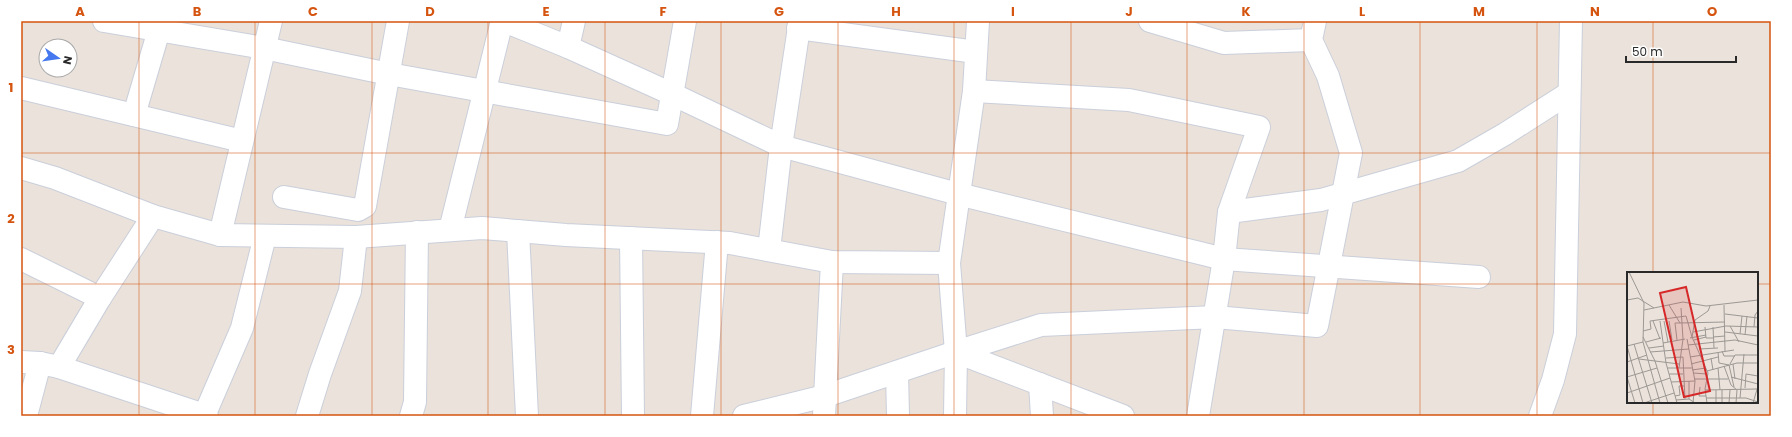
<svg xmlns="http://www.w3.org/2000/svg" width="1792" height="437" viewBox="0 0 1792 437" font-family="Poppins,sans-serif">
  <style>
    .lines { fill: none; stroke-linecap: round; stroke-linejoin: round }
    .minor-casing { stroke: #cacfda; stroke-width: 24 }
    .minor { stroke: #fff; stroke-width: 22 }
    .grid { fill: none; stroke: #d5540f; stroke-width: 1; stroke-opacity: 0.55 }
    .inset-road { fill: none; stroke: #9d9894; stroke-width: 1 }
    .view { fill: #d62828; fill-opacity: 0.15; stroke: #d62828; stroke-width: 2 }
    .inset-edge { fill: none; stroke: #292929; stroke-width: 2 }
    .neatline { fill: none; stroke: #d5540f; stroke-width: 1.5 }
    .grid-label { font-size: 13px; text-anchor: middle; font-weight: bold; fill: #d5540f }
  </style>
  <rect width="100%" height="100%" fill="#eae2db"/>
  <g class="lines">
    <defs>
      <g id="minor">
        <path d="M104,21L264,48L389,74L667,124L685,21"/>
        <path d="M504,21L568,47L672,94L781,146L958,194L1224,259L1479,277"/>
        <path d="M1150,21L1224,43L1311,40"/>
        <path d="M798,28L976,52"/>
        <path d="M568,47L574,21"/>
        <path d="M21,88L242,141"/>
        <path d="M974,91L1129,100L1259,127L1229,212"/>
        <path d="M134,115L159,30"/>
        <path d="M21,168L55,178L153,216L220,235L356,237L482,228L566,235L730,243L832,262L949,263"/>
        <path d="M284,197L358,210L365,206L398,21"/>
        <path d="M450,230L502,21"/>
        <path d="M518,231L527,416"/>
        <path d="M220,235L271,21"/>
        <path d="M631,238L633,416"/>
        <path d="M769,250L781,146L800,21"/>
        <path d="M21,259L100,298"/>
        <path d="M956,352L1041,325L1215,317L1317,326L1351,153L1328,76L1311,40L1315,21"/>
        <path d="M21,362L40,363L59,367L207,416"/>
        <path d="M59,367L100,298L153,216"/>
        <path d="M897,372L898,416"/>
        <path d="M1040,384L1042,416"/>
        <path d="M26,416L40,363"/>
        <path d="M204,416L242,328L265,236"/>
        <path d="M307,416L320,374L350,291L356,237"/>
        <path d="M411,416L415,402L417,232"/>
        <path d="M702,416L717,242"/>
        <path d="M744,416L825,396L956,352L1123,416"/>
        <path d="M824,416L832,262"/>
        <path d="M955,416L956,352L949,263L974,91L978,21"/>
        <path d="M1198,416L1224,259L1229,212L1321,200L1458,161L1505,134L1569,93"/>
        <path d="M1540,416L1553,380L1565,334L1571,21"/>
      </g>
    </defs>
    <use href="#minor" class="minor-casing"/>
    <use href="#minor" class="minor"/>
  </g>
  <path class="grid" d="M139,21V416M255,21V416M372,21V416M488,21V416M605,21V416M721,21V416M838,21V416M954,21V416M1071,21V416M1187,21V416M1304,21V416M1420,21V416M1537,21V416M1653,21V273M21,153H1771M21,284H1628M1757,284H1771M1653,402V416"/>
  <g transform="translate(1627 272)">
    <rect width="131" height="131" fill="#eae2db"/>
    <path class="inset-road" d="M2,0L17,31L16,70L33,131M0,28L11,26L27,36M42,33L53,51L98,50M97,33L98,79M17,38L56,30L79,34L131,28M98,42L131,46M26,49L33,67M33,49L39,91L50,131M37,49L41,70M42,49L45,68M103,54L112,70M78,55L79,66H86M86,55L87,76M127,55L128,43L131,39M16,59L24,57L23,49L59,44L65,65M66,60L99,54L131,55M98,60L131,64M113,62L115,44M118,63L120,44M16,65L28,89L41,131M86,65L98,64M63,66L79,63M60,67L68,109L66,131M50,68L48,51H53M67,68L79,65M19,70L34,66M36,71L58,67M7,72L25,131M61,73L108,68L131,73M0,74L16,131M0,74L16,70M22,76L37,74M72,77L91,76M95,79L97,84H108M23,80L62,77M91,80L92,91L102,93L107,115M63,85L107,78M39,86L56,85L58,127M84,86L86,98M12,87L52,92M0,90L20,83M64,92L91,85M103,92L108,83H131M106,92L108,107M97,94L104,113L110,118L109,131M40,96H65M52,96L56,67L54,36M91,96L93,118M65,98L79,96M80,99L110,91H131M66,101L80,102M42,102H56M119,102L131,104M0,105L30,96M0,105L8,131M104,105L131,112M67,107H101M44,110L68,109M73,115L72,124H79M118,116L119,102M78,118L130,117M95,118V131M0,121L43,106M48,124L53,123L52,114H57M79,126H119L131,130M113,126L117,82M62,127V109M49,128L62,127L68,131M17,131L47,121M80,131L78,117L81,101L65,65L68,48L81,39L83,34M89,131V118M102,131L103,118M126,131L131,114"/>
    <path class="view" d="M59,15L83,119L57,125L33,21Z"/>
    <rect width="131" height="131" class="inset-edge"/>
  </g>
  <rect width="1792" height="437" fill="none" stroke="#ffffff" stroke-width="44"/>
  <g transform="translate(58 58) rotate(103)"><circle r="19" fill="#ffffff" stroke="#a9a9a9"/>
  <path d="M0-3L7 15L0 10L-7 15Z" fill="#4578ee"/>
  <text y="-6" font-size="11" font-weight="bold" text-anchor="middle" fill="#292929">N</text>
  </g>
  <path d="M1626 56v6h110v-6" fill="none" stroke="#292929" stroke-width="2"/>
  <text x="1632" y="56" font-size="12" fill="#292929" stroke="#ffffff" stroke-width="3" paint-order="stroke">50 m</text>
  <rect x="22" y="22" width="1748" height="393" class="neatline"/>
  <g class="grid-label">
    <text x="80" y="16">A</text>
    <text x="197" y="16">B</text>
    <text x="313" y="16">C</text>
    <text x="430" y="16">D</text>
    <text x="546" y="16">E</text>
    <text x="663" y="16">F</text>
    <text x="779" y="16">G</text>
    <text x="896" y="16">H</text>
    <text x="1013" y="16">I</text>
    <text x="1129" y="16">J</text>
    <text x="1246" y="16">K</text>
    <text x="1362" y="16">L</text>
    <text x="1479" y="16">M</text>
    <text x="1595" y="16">N</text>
    <text x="1712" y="16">O</text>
    <text x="11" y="92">1</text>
    <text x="11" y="223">2</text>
    <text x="11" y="354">3</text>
  </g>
</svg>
